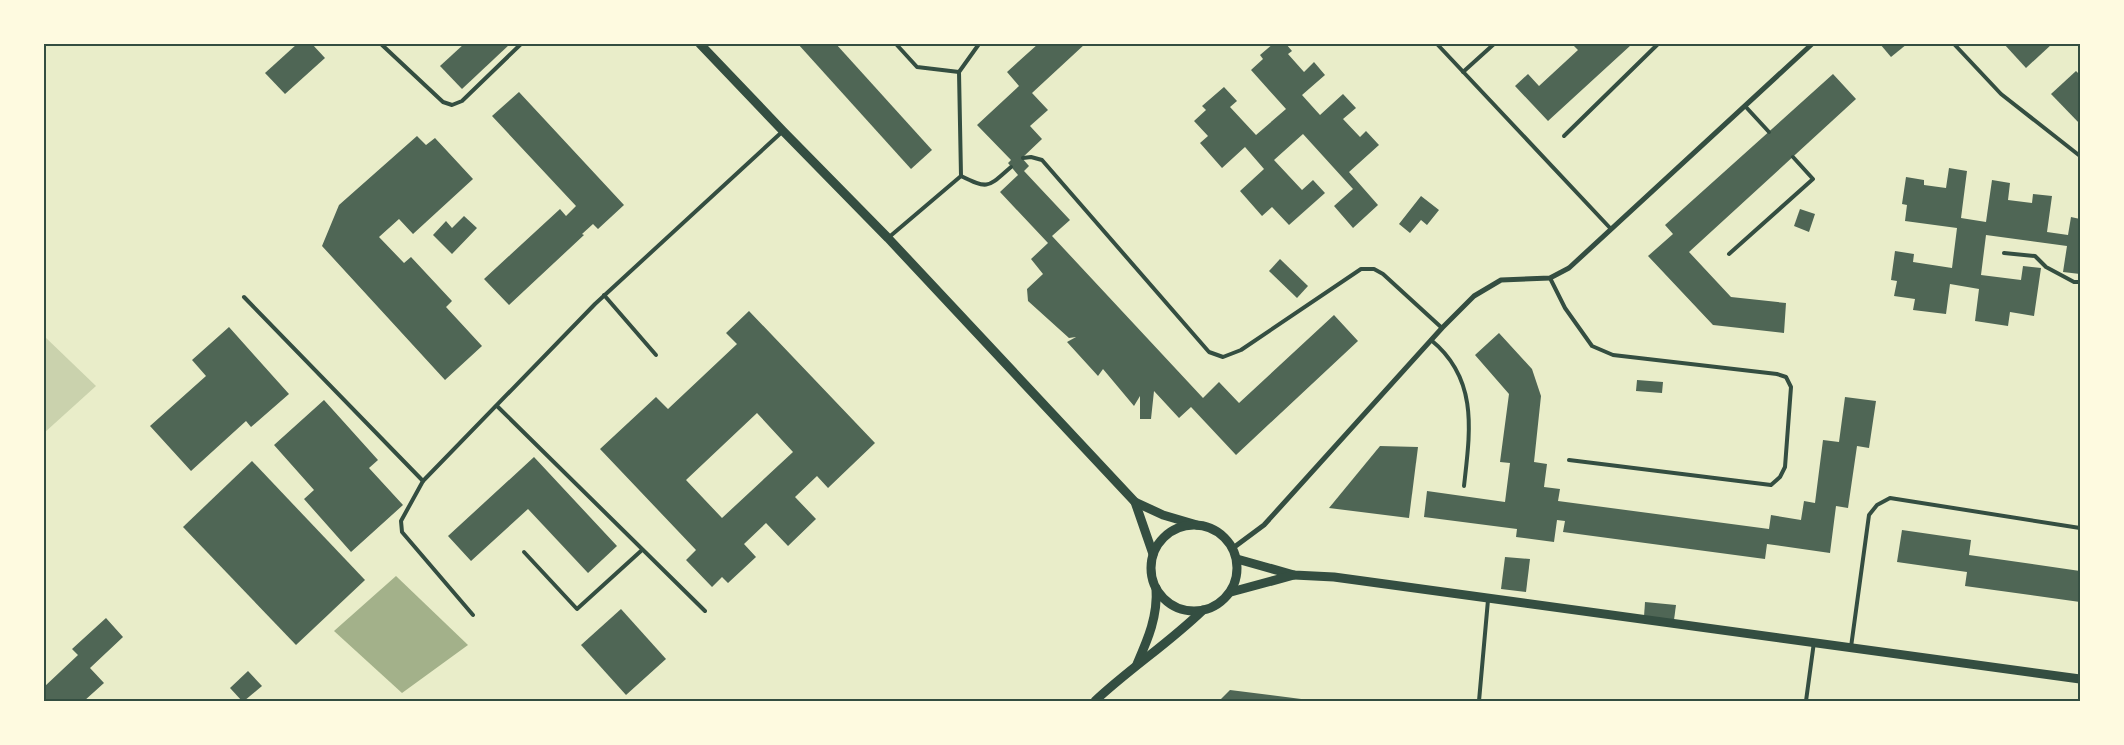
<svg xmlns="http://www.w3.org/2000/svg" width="2124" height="745" viewBox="0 0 2124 745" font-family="Lato,sans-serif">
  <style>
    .green { fill: #cad2ad }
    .water { fill: #a3b18a }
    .building { fill: #4f6655; fill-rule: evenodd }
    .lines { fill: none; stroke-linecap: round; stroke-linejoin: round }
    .service { stroke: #344e41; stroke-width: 4 }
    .minor { stroke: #344e41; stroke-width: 5 }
    .tertiary { stroke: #344e41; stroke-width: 9 }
    .neatline { fill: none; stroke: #344e41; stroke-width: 2 }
  </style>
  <rect width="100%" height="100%" fill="#e9edc9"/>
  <path class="green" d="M44,336L96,386L44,433Z"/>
  <path class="water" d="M396,576L468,645L402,693L334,631Z"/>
  <g class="building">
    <path d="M297,44H312L325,58L285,94L265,73Z"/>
    <path d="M464,44H510L462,89L440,66Z"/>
    <path d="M798,44H836L932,150L911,169Z"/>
    <path d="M1038,44H1085L1032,93L1048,110L1030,126L1042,139L1022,158L1029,166L1024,171L1070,220L1052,236L1203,398L1219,382L1239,403L1334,315L1358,341L1236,455L1191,407L1179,418L1154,391L1151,419H1140V396L1134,406L1103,369L1098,376L1067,342L1076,337L1069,338L1028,301L1027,289L1043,274L1031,259L1048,243L1000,192L1018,175L1008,163L1011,160L977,125L1019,86L1007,72Z"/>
    <path d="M1273,44H1286L1292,51L1288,54L1304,72L1314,62L1325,75L1302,95L1320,115L1343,94L1356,108L1343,119L1360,137L1366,131L1379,145L1349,172L1378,205L1353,228L1334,206L1353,189L1303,134L1274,160L1302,190L1313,180L1325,193L1289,225L1272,207L1262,216L1240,191L1264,169L1245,147L1222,168L1200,143L1208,136L1194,121L1206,110L1202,106L1224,87L1237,101L1230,107L1256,135L1286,109L1251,70L1263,59L1260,55Z"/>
    <path d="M1572,44L1631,45L1548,121L1515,86L1528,74L1539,86L1578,50Z"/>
    <path d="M1880,44H1907L1891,57Z"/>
    <path d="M2004,44H2052L2026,68Z"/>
    <path d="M2076,71L2080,75V124L2051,94Z"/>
    <path d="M1833,74L1856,99L1689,252L1731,297L1786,303L1784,333L1713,325L1648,256L1673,234L1665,225Z"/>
    <path d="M519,92L624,205L598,229L593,224L582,234L584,235L509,305L484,279L560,209L566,216L576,206L492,116Z"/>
    <path d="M417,136L426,145L435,138L473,179L413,234L399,219L379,237L404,263L411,257L452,301L446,307L482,346L445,380L322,246L339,205Z"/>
    <path d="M1949,168L1967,171L1961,218L1986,222L1992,180L2010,183L2008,200L2032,203L2033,194L2052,196L2047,232L2068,235L2071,217L2080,219V274L2063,272L2067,246L1986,235L1981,275L2021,280L2023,266L2041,268L2034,316L2010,312L2008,326L1975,321L1979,289L1950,284L1946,314L1913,310L1915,299L1894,296L1897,281L1891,280L1895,251L1914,254L1913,262L1952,268L1957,228L1905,221L1907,205L1902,204L1906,177L1924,180V185L1946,188Z"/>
    <path d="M1421,196L1439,210L1427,225L1421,220L1410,233L1399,224Z"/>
    <path d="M1800,209L1815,214L1809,232L1794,226Z"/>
    <path d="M464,216L477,228L452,254L433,235L446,221L452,228Z"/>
    <path d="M1280,259L1308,286L1297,298L1269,271Z"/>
    <path d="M749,311L875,443L828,488L817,476L795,497L816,519L788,546L766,523L744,544L756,557L728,583L722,577L712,587L686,560L696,550L600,449L656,397L668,409L737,344L726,333ZM757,413L793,452L722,518L686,480Z"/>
    <path d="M229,327L289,394L251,427L246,421L191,471L150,426L206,376L192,360Z"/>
    <path d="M1499,333L1532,369L1541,396L1534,462L1547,464L1544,487L1560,489L1558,501L1769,529L1771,515L1801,520L1804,501L1815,503L1823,440L1839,442L1845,397L1876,401L1869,448L1857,446L1848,508L1836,506L1830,553L1767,544L1765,559L1563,532L1565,521L1557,520L1554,542L1516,537L1517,529L1424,517L1427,491L1505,502L1510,463L1500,462L1509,394L1475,355Z"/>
    <path d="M1637,380L1663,382L1662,393L1636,391Z"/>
    <path d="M324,400L378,460L369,468L403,505L351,552L304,499L314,490L274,445Z"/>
    <path d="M1380,446L1418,447L1409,518L1329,508Z"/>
    <path d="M534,457L617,546L588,573L528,509L471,561L448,536Z"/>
    <path d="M252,461L365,580L296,645L183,527Z"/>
    <path d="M1902,530L1971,540L1969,555L2080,571V602L1965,586L1967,572L1897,562Z"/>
    <path d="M1505,557L1530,559L1526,592L1501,589Z"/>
    <path d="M1645,602L1676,605L1674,620L1644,617Z"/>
    <path d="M621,609L666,659L626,695L581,645Z"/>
    <path d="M106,618L123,637L90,668L104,683L84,701H44V687L78,655L72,649Z"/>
    <path d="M248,671L262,686L244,701H242L230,688Z"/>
    <path d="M1230,690L1309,700V701H1219Z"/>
  </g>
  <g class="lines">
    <g class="service">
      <path d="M381,44L443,102L452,105L462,101L521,44"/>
      <path d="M896,44L917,67L959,72"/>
      <path d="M1437,44L1611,229"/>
      <path d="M1954,44L2001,94L2080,156"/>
      <path d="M1463,72L1494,44"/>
      <path d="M1745,106L1769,132"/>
      <path d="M1564,136L1658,44"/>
      <path d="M1023,158L1031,157L1042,160L1209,352L1223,357L1241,350L1361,269H1374L1383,274L1442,328"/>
      <path d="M961,176C989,190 988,187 1011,167"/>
      <path d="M888,238L961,176L959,72L979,44"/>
      <path d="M2004,253L2035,256L2046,267L2074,282H2080"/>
      <path d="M1729,254L1813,179L1793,157"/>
      <path d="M1550,278L1565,308L1592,346L1613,355L1777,374L1786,377L1791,387L1785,467L1780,477L1771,485L1569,460"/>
      <path d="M604,295L656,355"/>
      <path d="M244,297L423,481L595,304L783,131"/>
      <path d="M1431,340C1479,379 1470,432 1464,486"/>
      <path d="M497,406L705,611"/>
      <path d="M423,481L401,521L402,532L473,615"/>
      <path d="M524,552L577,609L642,550"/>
      <path d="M1851,647L1869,515L1877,505L1890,498L2080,528"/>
      <path d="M1479,701L1488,600"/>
      <path d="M1806,701L1814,642"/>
    </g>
    <path class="minor" d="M1233,548L1264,525L1442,328L1474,296L1501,280L1550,278L1569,268L1812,44"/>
    <g class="tertiary">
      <path d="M700,44L783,131L888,238L1135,502L1163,515L1197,525"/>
      <path d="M1135,502L1153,554"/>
      <circle cx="1194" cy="568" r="43"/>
      <path d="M1237,559L1294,575L1334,577L2080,679"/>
      <path d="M1231,592L1294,575"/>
      <path d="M1137,664C1148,639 1158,616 1156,588"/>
      <path d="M1095,701C1129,669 1169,643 1203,610"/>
    </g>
  </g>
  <rect width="2124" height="745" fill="none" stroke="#fefae0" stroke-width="90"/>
  <rect x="45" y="45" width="2034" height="655" class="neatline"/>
</svg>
